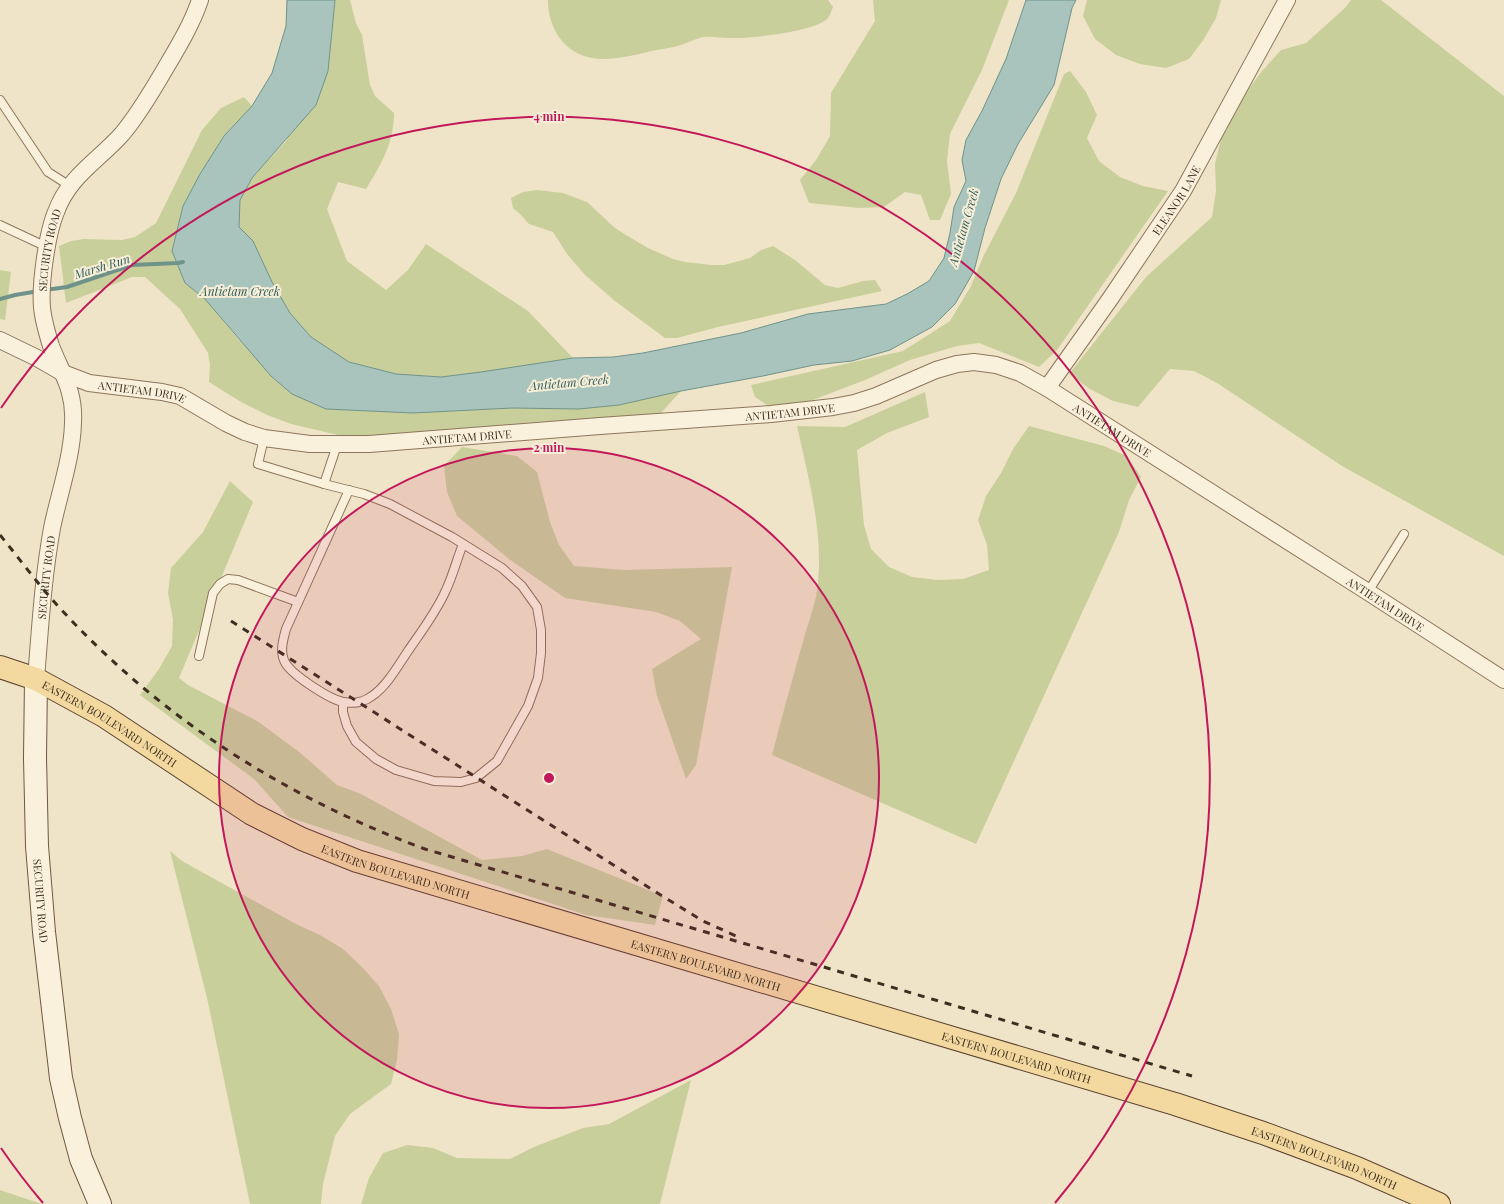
<svg xmlns="http://www.w3.org/2000/svg" width="1504" height="1204" viewBox="0 0 1504 1204" font-family="'Playfair Display',serif">
  <style>
    .green { fill: #c9cf9b }
    .water { fill: #a9c4bc; stroke: #6f938a }
    .lines { fill: none; stroke-linecap: round; stroke-linejoin: round }
    .stream { stroke: #6f938a; stroke-width: 4 }
    .lane-casing { stroke: #8d765c; stroke-width: 10 }
    .street-casing { stroke: #8d765c; stroke-width: 18 }
    .secondary-casing { stroke: #6f573f; stroke-width: 24 }
    .primary-casing { stroke: #5b4430; stroke-width: 24 }
    .lane { stroke: #faf1dc; stroke-width: 8 }
    .street { stroke: #faf1dc; stroke-width: 16 }
    .secondary { stroke: #faf1dc; stroke-width: 22 }
    .primary { stroke: #f3d9a0; stroke-width: 22 }
    .rail { stroke: #3d2e20; stroke-width: 3; stroke-dasharray: 7 7; stroke-linecap: butt }
    .ring { fill: none; stroke: #c2185b; stroke-width: 2 }
    .labels { text-anchor: middle; dominant-baseline: central; stroke-width: 4; stroke-linejoin: round; paint-order: stroke }
    .street-label { font-size: 11px; fill: #3d2e20; stroke: #f7eed8 }
    .water-label { font-size: 12px; font-style: italic; fill: #2f5d5a; stroke: #f7eed8 }
    .centre { fill: #c2185b; stroke: #f7eed8; stroke-width: 2 }
    .ring-label { font-size: 12px; text-anchor: middle; font-weight: bold; fill: #c2185b; stroke: #f7eed8; stroke-width: 4; stroke-linejoin: round; paint-order: stroke }
  </style>
  <rect width="100%" height="100%" fill="#f0e4c8"/>
  <g class="green">
    <path d="M335,0H350L356,23L362,35L370,85L375,96L394,113C394,143 381,165 366,189L338,182L327,209L347,261L386,290L408,270L426,244L528,311L573,358L481,372L441,377L396,374L349,362L311,337L290,313L239,227L240,200L252,178L286,141L328,71Z"/>
    <path d="M548,0H828L833,7C832,10 830,15 828,18C816,32 747,39 728,38C720,38 712,36 704,37C696,38 688,43 681,45C671,48 661,49 651,51C636,55 619,59 603,59C568,59 548,32 548,0Z"/>
    <path d="M873,0H1009L982,70L950,134L947,161L951,194L940,220H930L921,195L905,192L884,207L859,208L809,203L800,180L816,160L830,136L831,93L875,21Z"/>
    <path d="M1087,0H1221L1216,18L1204,39L1189,59L1166,68L1140,64L1116,55L1095,39L1083,16Z"/>
    <path d="M1351,0H1381L1504,96V556L1342,466L1217,383L1194,371L1170,369L1138,407L1113,401L1090,389L1069,374L1146,277L1212,217L1216,191L1215,164L1221,139L1231,112L1263,70L1281,50L1306,43L1346,7Z"/>
    <path d="M1070,71L1086,92L1097,115L1087,138L1099,161L1120,177L1143,186L1168,191L1057,350L1039,367L979,343L957,346L910,360L865,380L779,413L755,397L751,385L903,351L950,321L971,286L983,257L1016,193L1064,74Z"/>
    <path d="M244,97L252,106L224,136L200,174L183,206L172,251L185,283L204,298L239,340L326,409L413,413L512,408L579,409L619,405L681,391L661,413L351,438L291,424L267,415L241,402L209,382L210,365L208,353L180,309L145,277H132L66,303L59,246L71,241L84,239L122,240L135,237L156,223L202,130L221,108Z"/>
    <path d="M537,190L563,193L587,202L615,228L626,235L648,248L673,259L685,262L711,265H724L750,258L761,250L773,246L795,260L825,285L838,288L863,281L875,280L882,291L718,327L677,338H665L615,301L585,275L567,254L553,232L529,224L520,214L513,208L511,198L523,192Z"/>
    <path d="M0,270L11,272L5,320L0,319Z"/>
    <path d="M925,392L929,417L887,433L857,450L864,525L871,549L889,567L912,577L938,580L963,579L989,570L987,545L978,520L986,496L1001,473L1013,449L1029,426L1104,446L1127,456L1141,477L1129,500L1119,532L976,844L772,755C782,716 793,677 804,638C809,619 817,601 818,582C823,529 808,477 797,426L845,427Z"/>
    <path d="M462,447L517,456L537,472L550,522L559,545L574,566L625,570L732,567L696,765L686,779L657,696L652,669L701,639L680,621L656,612L565,598L509,559L457,516L447,492L444,466Z"/>
    <path d="M230,481L253,502L179,678L188,685L257,721L298,751L337,785L361,794L482,860L522,856L547,849L663,896L655,925L586,915L288,817L254,779L140,695L159,669L172,646L173,619L168,593L171,568L203,532Z"/>
    <path d="M170,851L182,861L296,924L320,935L343,949L362,967L379,986L391,1009L399,1034L397,1060L391,1084L350,1114L335,1136L323,1184L321,1204H250L207,998Z"/>
    <path d="M691,1080L660,1204H361L369,1178L383,1153L407,1145L433,1148L457,1158L510,1159L534,1147L583,1128L609,1124Z"/>
    <path d="M0,1190L42,1204H0Z"/>
  </g>
  <path class="water" d="M287,0H335L328,71L316,105L252,178L240,200L239,227L253,241L272,282L290,313L311,337L349,362L396,374L441,377L481,372L573,358L613,357L643,353L741,333L808,314L886,304L907,294L929,281L944,258L950,233L954,207L966,181L962,160L966,140L982,111L1006,59L1026,0H1076L1072,8L1054,85L1018,144L1001,179L985,228L974,271L955,304L932,327L890,350L852,361L814,365L763,376L681,391L619,405L579,409L512,408L413,413L326,409L292,394L271,376L204,298L185,283L172,251L183,206L200,174L224,136L252,106L272,73L286,26Z"/>
  <g class="lines">
    <g class="stream">
      <path d="M45,290L67,287L132,265L178,263L183,262"/>
      <path d="M0,299L15,295L39,291"/>
    </g>
    <defs>
      <g id="lane">
        <path d="M0,100L48,172L70,186"/>
        <path d="M0,225L47,247"/>
        <path d="M264,438L258,464L324,484L364,494L390,504L452,537L502,568L522,586L537,607L541,630V653L538,678L528,706L497,761L476,778L461,782L434,781L396,770L376,759L356,742L347,726L343,712V702"/>
        <path d="M324,484L337,445"/>
        <path d="M349,490L286,629C283,640 279,653 286,664C294,676 329,699 343,702C353,704 364,702 372,696C386,687 398,666 408,651C421,632 437,611 446,590C453,575 457,559 463,544"/>
        <path d="M1368,592L1404,534"/>
        <path d="M199,656L213,593L220,584L228,579L238,580L298,602"/>
      </g>
      <g id="street">
        <path id="s1" d="M0,340L37,358L63,373L89,383L162,392L180,396L226,423L245,432L264,438L310,444H369L600,426L771,414L833,407L854,403L876,396L936,370L957,364L974,362L996,365L1020,373L1047,388L1368,592L1504,680"/>
        <path id="s2" d="M1047,388L1110,299L1183,191L1287,0"/>
        <path id="s3" d="M36,679C40,629 43,578 52,528C59,494 72,458 73,423C75,391 62,374 51,346C47,333 43,320 42,307C40,284 47,233 56,212C69,176 98,161 122,134C139,114 152,91 165,69C178,47 192,24 200,0"/>
      </g>
      <g id="secondary">
        <path id="s4" d="M36,679L35,758L37,846L44,932L61,1078L70,1118L81,1159L100,1204"/>
      </g>
      <g id="primary">
        <path id="s5" d="M0,667L36,679L104,716L252,814L302,839L357,861L1175,1104L1263,1133L1357,1168L1439,1204"/>
      </g>
    </defs>
    <use href="#lane" class="lane-casing"/>
    <use href="#street" class="street-casing"/>
    <use href="#secondary" class="secondary-casing"/>
    <use href="#primary" class="primary-casing"/>
    <use href="#lane" class="lane"/>
    <use href="#street" class="street"/>
    <use href="#secondary" class="secondary"/>
    <use href="#primary" class="primary"/>
    <g class="rail">
      <path d="M0,535C19,558 37,583 57,605C159,717 284,797 425,849L1192,1076"/>
      <path d="M231,621L659,894L703,921L736,936"/>
    </g>
  </g>
  <circle cx="549" cy="778" r="330" fill="#c2185b" fill-opacity=".12"/>
  <g class="ring">
    <circle cx="549" cy="778" r="330"/>
    <path d="M43 1203A661 661 0 0 1 1 1148M1 408A661 661 0 1 1 1055 1203"/>
  </g>
  <g class="labels">
    <g class="street-label">
      <text stroke="none"><textPath href="#s2" startOffset="228">ELEANOR LANE</textPath></text>
      <text stroke="none"><textPath href="#s3" startOffset="438">SECURITY ROAD</textPath></text>
      <text stroke="none"><textPath href="#s1" startOffset="153">ANTIETAM DRIVE</textPath></text>
      <text stroke="none"><textPath href="#s1" startOffset="813">ANTIETAM DRIVE</textPath></text>
      <text stroke="none"><textPath href="#s1" startOffset="1161">ANTIETAM DRIVE</textPath></text>
      <text stroke="none"><textPath href="#s1" startOffset="489">ANTIETAM DRIVE</textPath></text>
      <text stroke="none"><textPath href="#s3" startOffset="102">SECURITY ROAD</textPath></text>
      <text stroke="none"><textPath href="#s1" startOffset="1485">ANTIETAM DRIVE</textPath></text>
      <text stroke="none"><textPath href="#s5" startOffset="124">EASTERN BOULEVARD NORTH</textPath></text>
      <text stroke="none"><textPath href="#s5" startOffset="448">EASTERN BOULEVARD NORTH</textPath></text>
      <text stroke="none"><textPath href="#s4" startOffset="222">SECURITY ROAD</textPath></text>
      <text stroke="none"><textPath href="#s5" startOffset="772">EASTERN BOULEVARD NORTH</textPath></text>
      <text stroke="none"><textPath href="#s5" startOffset="1096">EASTERN BOULEVARD NORTH</textPath></text>
      <text stroke="none"><textPath href="#s5" startOffset="1420">EASTERN BOULEVARD NORTH</textPath></text>
    </g>
    <g class="water-label">
      <text transform="translate(963 227) rotate(-74)">Antietam Creek</text>
      <text transform="translate(102 266) rotate(-17)">Marsh Run</text>
      <text x="240" y="291">Antietam Creek</text>
      <text transform="translate(569 382) rotate(-5)">Antietam Creek</text>
    </g>
  </g>
  <circle cx="549" cy="778" r="6" class="centre"/>
  <g class="ring-label">
    <text x="549" y="121">4 min</text>
    <text x="549" y="452">2 min</text>
  </g>
</svg>
